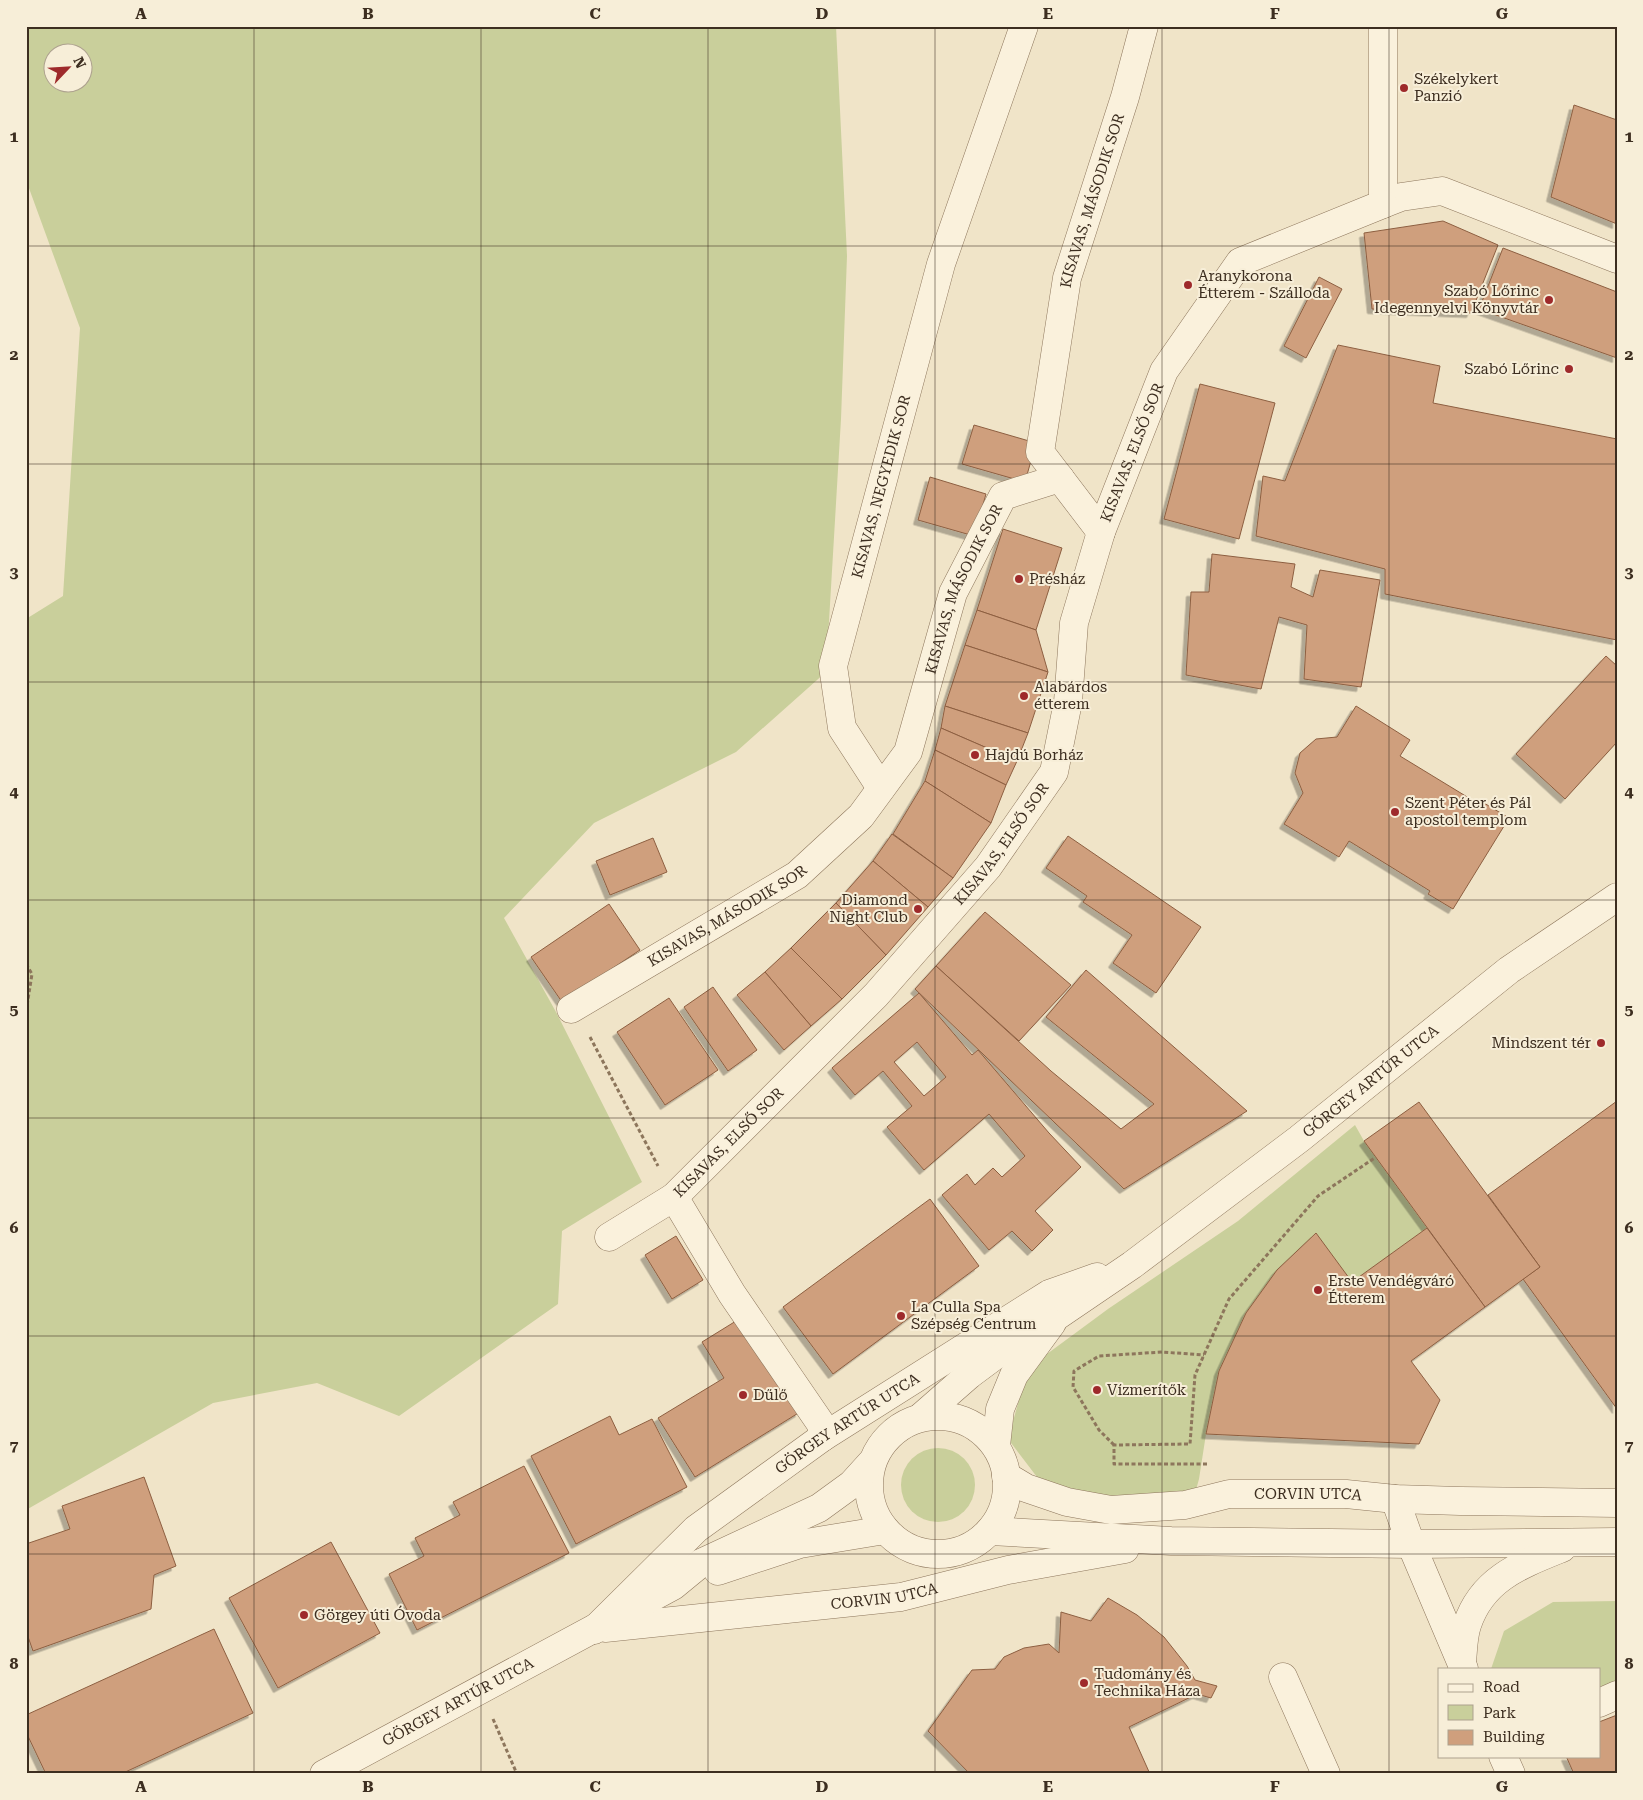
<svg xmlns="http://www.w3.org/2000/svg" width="1643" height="1800" viewBox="0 0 1643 1800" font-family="'Roboto Serif',serif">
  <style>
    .green { fill: #c9cf9b; fill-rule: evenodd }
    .building { fill: #cf9f7d; stroke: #8d5f41; fill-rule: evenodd; filter: url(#shadow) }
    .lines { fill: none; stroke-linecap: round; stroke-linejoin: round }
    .minor-casing { stroke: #8d765c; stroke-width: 29 }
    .path { stroke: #8d765c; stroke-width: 3; stroke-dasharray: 4 2.5; stroke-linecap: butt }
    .minor { stroke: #faf1dc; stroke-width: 28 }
    .grid { fill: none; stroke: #3d2e20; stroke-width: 1; stroke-opacity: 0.55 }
    .poi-dot { fill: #9e2a2b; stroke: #f7eed8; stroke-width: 2 }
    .labels { text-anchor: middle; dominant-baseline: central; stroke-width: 4; stroke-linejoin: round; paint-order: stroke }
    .poi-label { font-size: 15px; fill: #3d2e20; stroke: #f7eed8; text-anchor: start }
    .street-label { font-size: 15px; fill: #3d2e20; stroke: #f7eed8 }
    .neatline { fill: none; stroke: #3d2e20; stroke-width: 2 }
    .grid-label { font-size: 16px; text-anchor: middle; font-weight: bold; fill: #3d2e20 }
  </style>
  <defs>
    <filter id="shadow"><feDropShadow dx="-4.5" dy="4.5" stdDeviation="0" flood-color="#0004"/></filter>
  </defs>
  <rect width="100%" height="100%" fill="#f0e4c8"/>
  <g class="green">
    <path d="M26,26H836L847,256L841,419L826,672L736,752L594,823L504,918L556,1012L642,1182L562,1231L558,1304L399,1416L317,1383L213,1403L26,1510V619L63,596L80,328L26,180ZM52,52H82V82H52Z"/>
    <path d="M1355,1125L1364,1141L1427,1228L1352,1282L1316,1234L1278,1270L1246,1313L1219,1371L1206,1434L1199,1479L1196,1490L1082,1499L1037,1477L1008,1439L1028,1368L1108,1309L1238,1221Z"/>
    <circle cx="938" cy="1485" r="37"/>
    <path d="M1617,1601V1702L1599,1708V1669H1491L1504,1631L1553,1602Z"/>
  </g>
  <g class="building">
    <path d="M1574,105L1617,120V224L1551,197Z"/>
    <path d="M1443,221L1498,245L1471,313L1372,309L1364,233Z"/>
    <path d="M1503,248L1617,292V358L1479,309Z"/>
    <path d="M1319,277L1342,289L1306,358L1284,346Z"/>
    <path d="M1338,345L1440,366L1433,403L1617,439V640L1385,594V569L1256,536L1263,476L1285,481Z"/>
    <path d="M1200,384L1275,403L1239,539L1164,519Z"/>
    <path d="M974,425L1036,443L1025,482L962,464Z"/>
    <path d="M930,477L986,494L974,536L918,520Z"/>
    <path d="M1003,529L1062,548L1036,630L977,610Z"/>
    <path d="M1212,554L1295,564L1291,587L1313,597L1320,570L1380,580L1361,687L1304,679L1307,625L1279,617L1261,689L1186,675L1191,592H1209Z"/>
    <path d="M977,610L1036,630L1048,672L965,645Z"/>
    <path d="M965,645L1048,672L1028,733L945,706Z"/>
    <path d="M1606,656L1617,666V742L1565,799L1516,754Z"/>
    <path d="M945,706L1028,733L1017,761L941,728Z"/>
    <path d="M1356,706L1410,740L1400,756L1482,806L1484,803L1509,818L1453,909L1428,894L1430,891L1349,841L1339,857L1284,824L1303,793L1295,773L1300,753L1316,739L1337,737Z"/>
    <path d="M941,728L1017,761L1006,785L935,750Z"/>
    <path d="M935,750L1006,785L991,823L925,781Z"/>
    <path d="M925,781L991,823L953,878L893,834Z"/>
    <path d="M892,834L953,878L928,907L873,861Z"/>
    <path d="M1068,836L1201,927L1156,993L1113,963L1132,935L1083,902L1087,896L1046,868Z"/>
    <path d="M653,838L667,872L610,895L596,861Z"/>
    <path d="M873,861L928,907L886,955L836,903Z"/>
    <path d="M836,903L886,955L842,999L791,948Z"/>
    <path d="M609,904L640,950L562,1002L531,957Z"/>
    <path d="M985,912L1071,985L1019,1041L936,966Z"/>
    <path d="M791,948L842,999L811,1026L765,972Z"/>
    <path d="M936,966L1051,1071L1121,1129L1154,1104L1046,1017L1086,970L1247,1111L1124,1189L915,989Z"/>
    <path d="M765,972L811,1026L784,1050L737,995Z"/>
    <path d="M713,987L757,1050L728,1071L684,1007Z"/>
    <path d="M919,993L972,1055L978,1050L1049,1133L1081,1167L1035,1211L1053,1230L1032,1251L1012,1231L989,1250L942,1195L967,1174L975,1185L993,1168L1002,1177L1025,1156L989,1114L924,1170L887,1127L912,1106L883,1071L855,1095L832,1068ZM917,1042L946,1077L924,1096L894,1062Z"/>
    <path d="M669,998L718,1070L665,1105L617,1032Z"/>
    <path d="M1617,1101V1409L1523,1279L1540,1267L1488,1195Z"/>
    <path d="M1419,1102L1540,1267L1485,1307L1364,1141Z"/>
    <path d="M930,1199L979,1266L833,1374L783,1307Z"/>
    <path d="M1427,1228L1485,1307L1411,1361L1440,1400L1419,1444L1206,1434L1219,1371L1246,1313L1277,1270L1316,1233L1352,1282Z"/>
    <path d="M676,1236L703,1280L672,1299L645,1255Z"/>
    <path d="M736,1321L800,1412L695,1477L658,1418L724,1378L702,1342Z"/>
    <path d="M610,1416L619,1435L652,1419L687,1487L576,1544L531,1456Z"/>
    <path d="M524,1466L569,1553L417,1630L389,1574L424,1556L415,1538L460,1515L453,1502Z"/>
    <path d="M144,1477L176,1566L154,1575L151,1609L33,1651L26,1631V1544L70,1529L62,1506Z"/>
    <path d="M331,1542L380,1633L278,1688L229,1598Z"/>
    <path d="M1108,1598L1137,1615L1164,1637L1187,1666L1195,1680L1217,1686L1211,1698L1197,1694L1129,1727L1150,1774H970L928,1731L972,1670L995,1669L1004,1657L1024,1648L1049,1644L1059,1653L1061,1612L1091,1621Z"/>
    <path d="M214,1629L253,1713L121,1774H46L26,1732V1715Z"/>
    <path d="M1617,1715V1774H1574L1566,1756H1599V1722Z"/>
  </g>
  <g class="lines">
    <defs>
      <g id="minor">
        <path d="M1383,26V204L1401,197L1442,191L1617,259"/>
        <path id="s1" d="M1101,532L1040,452L1067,278L1125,97L1144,26"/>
        <path id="s2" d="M881,788L842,728L833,666L941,264L1024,26"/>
        <path id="s3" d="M571,1009L797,875L861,816L908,752L953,593L1003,496L1060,478"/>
        <path d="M609,1237L674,1197"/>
        <circle cx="938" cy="1485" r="69"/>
        <path id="s4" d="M921,1417L969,1375L1032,1328L1057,1316L1132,1265L1299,1139L1509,970L1617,897"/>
        <path id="s5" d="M823,1437L821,1424L732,1294L674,1197L876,995L988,867L1054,772L1068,702L1074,623L1101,532L1164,371L1240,262L1383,204"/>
        <path d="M996,1446L1000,1409L1014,1375L1052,1323"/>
        <path id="s6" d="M1006,1476L1026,1488L1067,1502L1111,1510L1185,1505L1229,1494H1346L1395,1499L1460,1501L1617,1503"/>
        <path d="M1395,1499L1411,1544L1464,1669"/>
        <path d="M990,1531L1171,1541L1411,1544L1617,1542"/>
        <path d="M718,1571L800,1544L885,1530"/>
        <path id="s7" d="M605,1628L901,1597L1008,1570L1125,1549"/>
        <path id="s8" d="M594,1630L696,1529L823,1437L1049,1294L1097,1277"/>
        <path d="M1462,1664C1463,1651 1463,1637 1467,1625C1482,1579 1520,1565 1562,1548"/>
        <path d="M1283,1677L1326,1774"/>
        <path d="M1599,1703L1617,1695"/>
        <path d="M1503,1756L1511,1774"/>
        <path id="s9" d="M324,1774L673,1586L701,1563L819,1508L852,1484L871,1463"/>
      </g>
    </defs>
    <use href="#minor" class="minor-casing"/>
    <g class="path">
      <path d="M26,964L32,974L26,1012"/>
      <path d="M590,1037L658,1166"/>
      <path d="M1114,1445L1099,1430L1073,1387L1074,1371L1099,1356L1162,1352L1204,1355"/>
      <path d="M1207,1464H1114V1445L1190,1444L1195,1375L1229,1299L1318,1196L1376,1157"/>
      <path d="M493,1719L517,1774"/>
    </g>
    <use href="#minor" class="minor"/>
  </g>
  <path class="grid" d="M254,26V1774M481,26V1774M708,26V1774M935,26V1774M1162,26V1774M1389,26V1774M26,246H1617M26,464H1617M26,682H1617M26,900H1617M26,1118H1617M26,1336H1617M26,1554H1617"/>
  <g class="poi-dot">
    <circle cx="1404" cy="88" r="5"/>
    <circle cx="1188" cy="285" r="5"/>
    <circle cx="1549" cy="300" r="5"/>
    <circle cx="1569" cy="369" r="5"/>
    <circle cx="1019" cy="579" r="5"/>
    <circle cx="1024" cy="696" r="5"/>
    <circle cx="975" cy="755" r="5"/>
    <circle cx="1395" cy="812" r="5"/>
    <circle cx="918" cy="909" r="5"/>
    <circle cx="1601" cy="1043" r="5"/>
    <circle cx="1318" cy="1290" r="5"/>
    <circle cx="901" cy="1316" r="5"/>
    <circle cx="1097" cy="1390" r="5"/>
    <circle cx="743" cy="1395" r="5"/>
    <circle cx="304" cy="1615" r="5"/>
    <circle cx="1084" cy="1683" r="5"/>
  </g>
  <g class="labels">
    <g class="poi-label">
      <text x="1414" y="79">Székelykert<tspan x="1414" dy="17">Panzió</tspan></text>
      <text x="1198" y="276">Aranykorona<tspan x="1198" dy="17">Étterem - Szálloda</tspan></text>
      <text x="1539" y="291" text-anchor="end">Szabó Lőrinc<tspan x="1539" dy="17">Idegennyelvi Könyvtár</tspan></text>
      <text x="1559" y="369" text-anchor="end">Szabó Lőrinc</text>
      <text x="1029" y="579">Présház</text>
      <text x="1034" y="687">Alabárdos<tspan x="1034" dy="17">étterem</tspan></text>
      <text x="985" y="755">Hajdú Borház</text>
      <text x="1405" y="803">Szent Péter és Pál<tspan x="1405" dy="17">apostol templom</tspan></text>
      <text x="908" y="900" text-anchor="end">Diamond<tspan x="908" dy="17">Night Club</tspan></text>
      <text x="1591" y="1043" text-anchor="end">Mindszent tér</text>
      <text x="1328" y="1281">Erste Vendégváró<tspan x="1328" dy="17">Étterem</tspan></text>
      <text x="911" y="1307">La Culla Spa<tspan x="911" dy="17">Szépség Centrum</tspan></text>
      <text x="1107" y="1390">Vízmerítők</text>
      <text x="753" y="1395">Dűlő</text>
      <text x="314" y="1615">Görgey úti Óvoda</text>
      <text x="1094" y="1674">Tudomány és<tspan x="1094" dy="17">Technika Háza</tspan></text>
    </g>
    <g class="street-label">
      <text stroke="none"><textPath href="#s1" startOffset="358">KISAVAS, MÁSODIK SOR</textPath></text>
      <text stroke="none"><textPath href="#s5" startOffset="1186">KISAVAS, ELSŐ SOR</textPath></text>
      <text stroke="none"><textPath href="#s2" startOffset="320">KISAVAS, NEGYEDIK SOR</textPath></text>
      <text stroke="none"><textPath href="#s3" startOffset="602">KISAVAS, MÁSODIK SOR</textPath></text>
      <text stroke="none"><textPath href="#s5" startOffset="766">KISAVAS, ELSŐ SOR</textPath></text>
      <text stroke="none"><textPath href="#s3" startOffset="182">KISAVAS, MÁSODIK SOR</textPath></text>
      <text stroke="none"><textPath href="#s4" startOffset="562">GÖRGEY ARTÚR UTCA</textPath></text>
      <text stroke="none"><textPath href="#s5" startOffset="361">KISAVAS, ELSŐ SOR</textPath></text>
      <text stroke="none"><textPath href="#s8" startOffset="328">GÖRGEY ARTÚR UTCA</textPath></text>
      <text stroke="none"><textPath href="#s6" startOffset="310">CORVIN UTCA</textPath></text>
      <text stroke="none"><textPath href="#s7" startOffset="281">CORVIN UTCA</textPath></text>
      <text stroke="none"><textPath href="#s9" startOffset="152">GÖRGEY ARTÚR UTCA</textPath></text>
    </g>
  </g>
  <rect width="1643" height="1800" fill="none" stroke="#f7eed8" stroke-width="55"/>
  <rect x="1438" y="1668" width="162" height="90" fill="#f7eed8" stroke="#ada18e"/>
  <rect x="1448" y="1684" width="25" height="8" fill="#faf1dc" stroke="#ada18e"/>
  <text x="1483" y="1692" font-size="15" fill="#3d2e20">Road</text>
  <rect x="1448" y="1705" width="25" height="15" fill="#c9cf9b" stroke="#ada18e"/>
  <text x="1483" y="1718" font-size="15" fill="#3d2e20">Park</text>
  <rect x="1448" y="1730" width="25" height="15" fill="#cf9f7d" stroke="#ada18e"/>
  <text x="1483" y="1742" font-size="15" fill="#3d2e20">Building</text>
  <g transform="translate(68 68) rotate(65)"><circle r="24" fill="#f7eed8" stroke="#ada18e"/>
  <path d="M0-4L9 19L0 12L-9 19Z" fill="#9e2a2b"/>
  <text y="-8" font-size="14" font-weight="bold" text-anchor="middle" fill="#3d2e20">N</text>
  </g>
  <rect x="28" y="28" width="1588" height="1744" class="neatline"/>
  <g class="grid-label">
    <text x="141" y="19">A</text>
    <text x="368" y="19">B</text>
    <text x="595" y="19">C</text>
    <text x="822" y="19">D</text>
    <text x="1048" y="19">E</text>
    <text x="1275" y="19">F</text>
    <text x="1502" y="19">G</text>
    <text x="14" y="142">1</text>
    <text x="1629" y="142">1</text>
    <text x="14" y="360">2</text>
    <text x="1629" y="360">2</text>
    <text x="14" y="578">3</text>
    <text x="1629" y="578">3</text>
    <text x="14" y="797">4</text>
    <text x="1629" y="797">4</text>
    <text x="14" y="1015">5</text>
    <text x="1629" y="1015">5</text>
    <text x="14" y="1233">6</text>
    <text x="1629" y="1233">6</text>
    <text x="14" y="1451">7</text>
    <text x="1629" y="1451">7</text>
    <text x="14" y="1669">8</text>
    <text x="1629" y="1669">8</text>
    <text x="141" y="1792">A</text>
    <text x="368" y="1792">B</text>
    <text x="595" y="1792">C</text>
    <text x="822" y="1792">D</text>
    <text x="1048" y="1792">E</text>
    <text x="1275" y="1792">F</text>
    <text x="1502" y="1792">G</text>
  </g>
</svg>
